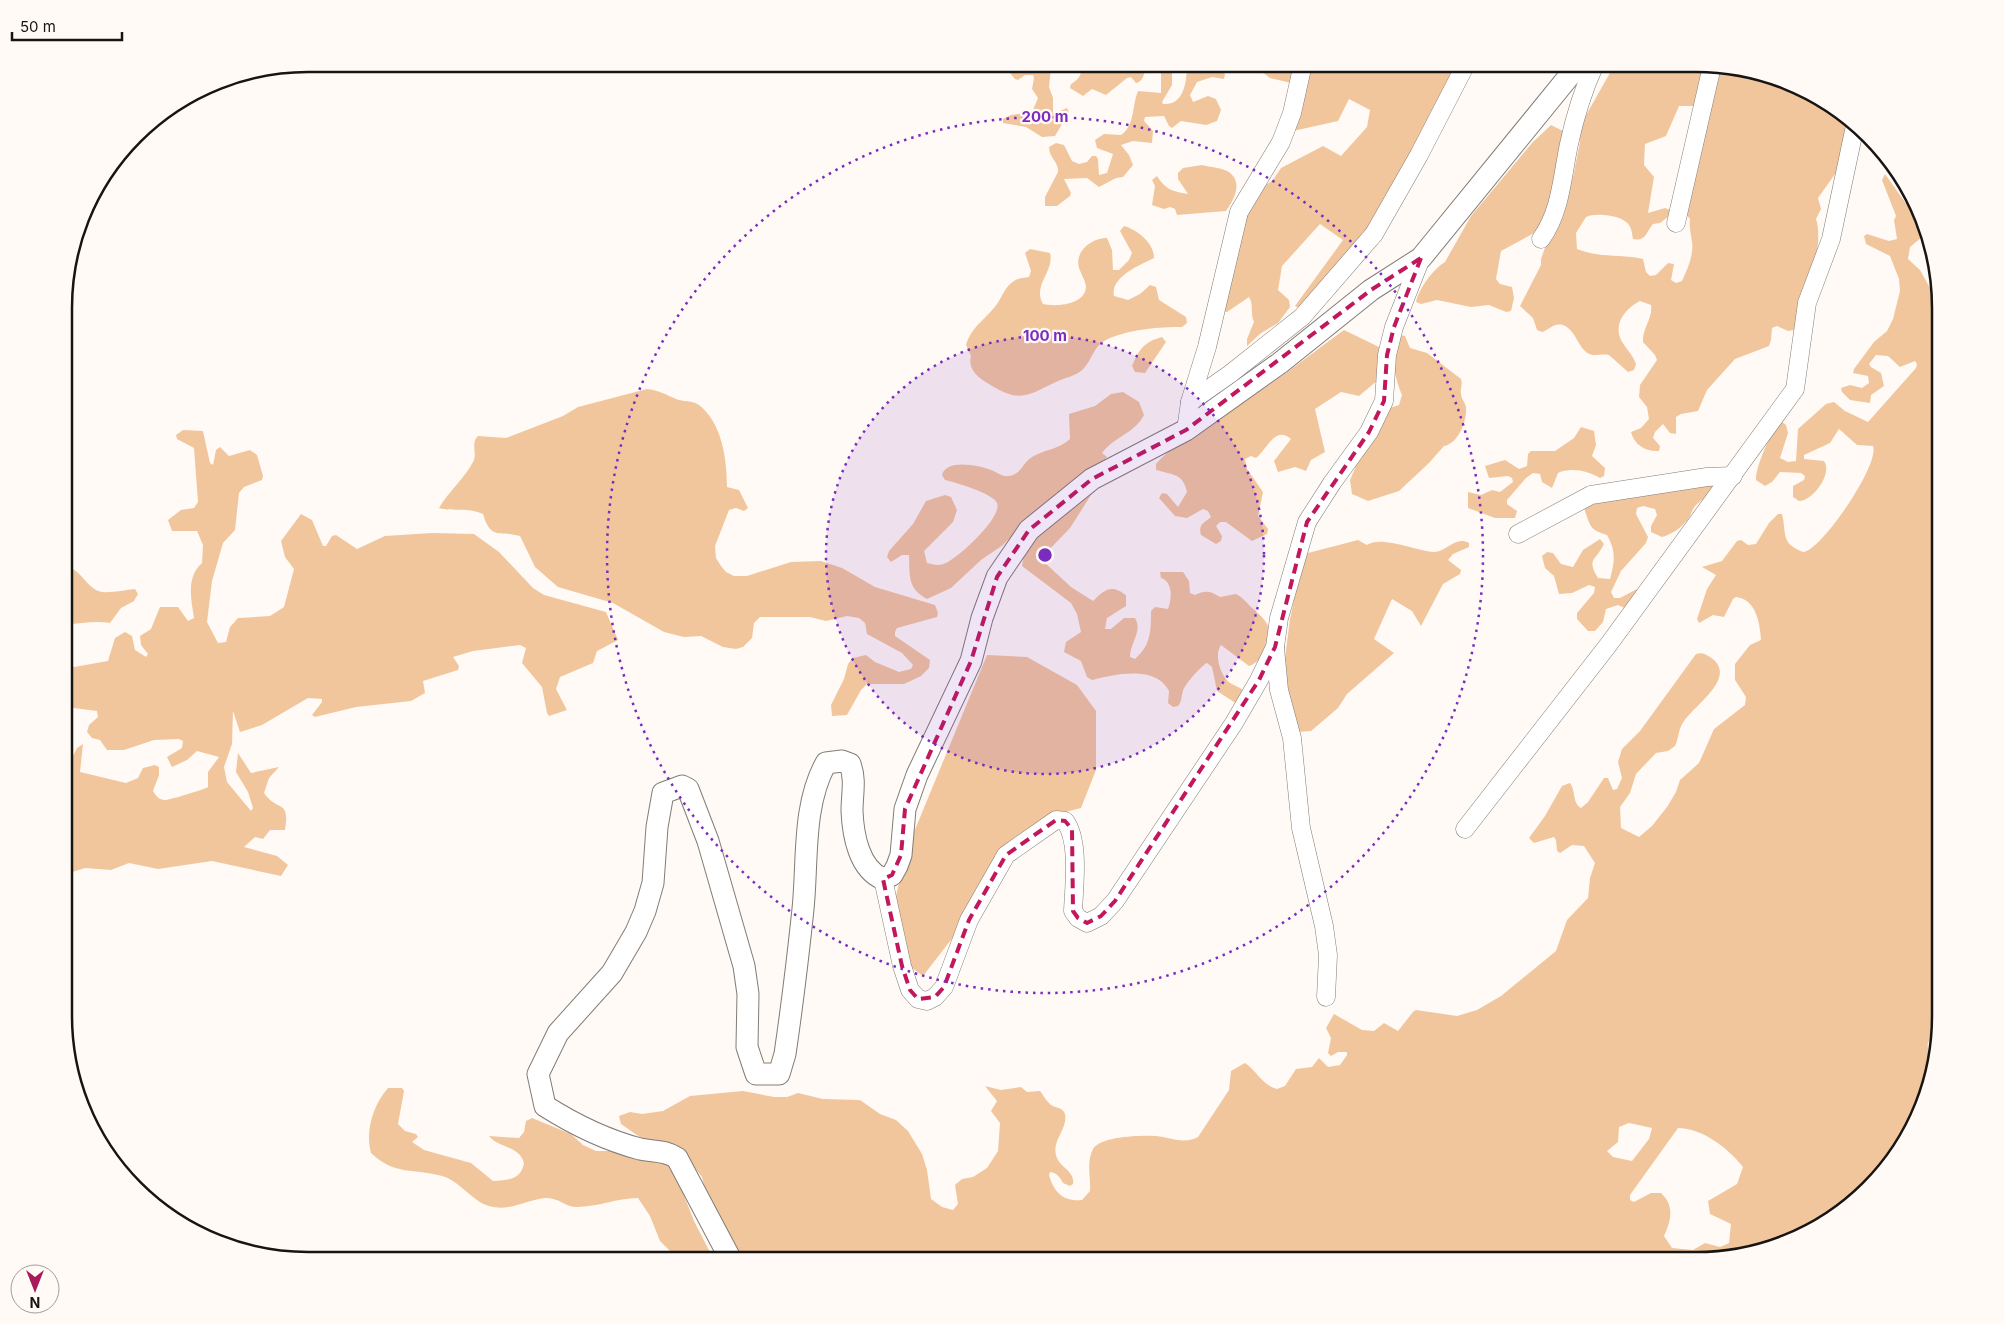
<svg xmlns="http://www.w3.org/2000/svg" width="2004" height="1324" viewBox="0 0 2004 1324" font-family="Inter,sans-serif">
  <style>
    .green { fill: #f1c69d; fill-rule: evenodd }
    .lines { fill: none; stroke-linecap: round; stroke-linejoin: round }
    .minor-casing { stroke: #827c76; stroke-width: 19 }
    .tertiary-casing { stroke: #827c76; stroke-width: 23 }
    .minor { stroke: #fff; stroke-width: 18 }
    .tertiary { stroke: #fff; stroke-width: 21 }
    .marked { fill: none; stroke: #c2185b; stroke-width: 4; stroke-dasharray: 10 6; stroke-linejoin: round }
    .ring { fill: none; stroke: #7b2cbf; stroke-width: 2.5; stroke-dasharray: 2.5 5 }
    .rim { fill: none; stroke: #171513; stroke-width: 2.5 }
    .centre { fill: #7b2cbf; stroke: #fffaf5; stroke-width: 2.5 }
    .ring-label { font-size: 15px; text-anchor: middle; font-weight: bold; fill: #7b2cbf; stroke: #fffaf5; stroke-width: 4.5; stroke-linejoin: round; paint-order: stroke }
  </style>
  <rect width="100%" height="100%" fill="#fffaf5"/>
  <g class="green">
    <path d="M990,64H1075L1067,66L1055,65L1051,67L1049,87L1053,98V114L1067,108L1069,112L1055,136L1042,137L1026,127L1003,123V119L1011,115L1032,112L1038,98L1032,89L1034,78L1033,75H1025L1018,80L1015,79L1010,73H1003Z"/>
    <path d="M1080,64H1146C1144,71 1145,81 1136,83L1131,77L1127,78L1106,95L1092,89L1083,96L1070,88L1071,84C1078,80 1082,75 1082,66Z"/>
    <path d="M1161,64H1172V85L1162,102L1163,104C1185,106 1187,79 1187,64H1220L1218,70L1225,74L1224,79L1212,77L1197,82L1190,95L1193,102L1208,96L1216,99L1221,110L1217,121L1206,125L1181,121L1172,128L1169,126L1164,116L1145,117L1144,121L1153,131L1152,143L1133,141L1121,145L1129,155L1133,165L1123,177L1116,178L1099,187L1087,178L1064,179L1071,193L1070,196L1057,206H1045V197L1058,172C1059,162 1049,158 1049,147L1056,143L1064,145L1072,161L1079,164L1087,162L1092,156H1096L1098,159L1099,175L1107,173L1113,154L1097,148L1095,140L1104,134L1121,135C1135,126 1132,105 1138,91L1161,93Z"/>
    <path d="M1252,64H1299L1291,83L1270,78Z"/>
    <path d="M1309,64H1457L1439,100L1368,230L1301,309L1295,306L1343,240L1320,224L1282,266L1278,290L1289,300L1290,307L1278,323L1261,333L1247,346V339L1254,322C1250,313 1254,305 1249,297L1227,312L1219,311L1240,227L1262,188L1273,180L1281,168L1323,146L1341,156L1367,127L1370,110L1349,99L1338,121L1293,131Z"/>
    <path d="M1615,64L1706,65L1694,106H1679L1666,136L1645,144L1644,165L1654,177L1648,213L1665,208L1670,210L1669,216L1660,223L1653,224C1646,232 1646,242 1633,239C1632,235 1632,230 1630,227C1626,215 1595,212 1586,217L1576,233L1577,249C1598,258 1622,254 1643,259L1646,272L1650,276L1656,275L1668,263L1674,264L1671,280L1676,283L1682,281C1687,270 1694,255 1692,242C1691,234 1689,228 1690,219L1682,209L1716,67L1774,77L1832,105L1847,118L1840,167L1818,198L1821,209L1816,219C1825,247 1805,296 1798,325L1794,330L1788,331L1777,326L1772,328L1771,340L1769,346L1735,359L1707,390L1698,411L1681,414L1676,417V434L1670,433L1663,424L1655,432L1653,438L1660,446L1659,451C1646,452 1634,445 1631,432L1641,428L1649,419L1647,407L1639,397L1640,385L1657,360L1655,355L1643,342C1642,328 1653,319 1651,305L1640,301C1626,308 1613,323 1621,340C1626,349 1633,355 1636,364L1634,370L1628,372L1609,355C1601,353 1594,358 1586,352C1577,345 1572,321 1556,325C1551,326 1548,330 1542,332L1537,330L1533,318L1520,306L1541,265V259L1548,239L1536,232L1501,251L1496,279L1500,284L1512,287L1514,298L1511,311L1506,312L1489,305L1471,307L1437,300L1421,304L1416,302C1419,289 1433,269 1445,262L1471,216L1532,143L1551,125L1571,135L1567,188L1573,177L1580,142L1581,124Z"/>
    <path d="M1202,165C1210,167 1223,168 1229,172C1244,183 1233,201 1226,211L1177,215L1175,209L1170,207L1164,209L1152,205L1155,186L1152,180L1157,176C1166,190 1172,191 1188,194L1178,179V173L1183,168Z"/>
    <path d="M1885,174L1912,212L1920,216L1927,233L1910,247L1908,259L1920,270L1930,288L1940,293V983C1924,994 1936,1011 1937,1026C1931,1044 1921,1040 1934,1059L1927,1094L1899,1152L1857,1199L1818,1228L1759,1252L1711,1260H742L705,1189L702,1177L676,1144L644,1140L621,1124L619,1116L630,1112L642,1114L663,1111L690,1096L743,1091L774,1097H787L798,1093L823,1099L860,1100L880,1114L896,1120L908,1131L922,1154L927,1170L931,1199L942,1207L953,1210L958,1204L955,1185L962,1179L973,1177L987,1168L998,1151L1000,1123L991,1111L997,1101L985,1086L1001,1090L1021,1087L1027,1092L1040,1091C1044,1096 1047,1103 1053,1106C1057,1108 1063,1108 1065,1114C1068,1129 1052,1140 1056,1155C1059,1168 1075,1170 1073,1184L1070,1186L1063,1183C1060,1177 1057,1173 1050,1172L1049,1175C1054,1193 1064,1202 1082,1200L1090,1191C1091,1177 1086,1163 1093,1149C1100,1136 1143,1135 1156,1136C1170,1137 1183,1145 1198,1137L1229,1090L1231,1071L1245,1063C1257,1071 1262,1085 1277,1089L1285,1086L1296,1069L1312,1067L1319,1058L1328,1067L1340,1065L1347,1055V1052H1338L1331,1056L1328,1053L1331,1038L1326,1028L1334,1014L1362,1030L1374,1031L1384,1023L1398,1031L1413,1012L1416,1010L1457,1016L1477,1010L1501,996L1556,951L1567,920L1588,898L1590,878L1595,863L1584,846L1572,845L1560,853L1557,851L1556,840L1554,837L1534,843L1529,838L1545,816L1562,786L1570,783C1576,791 1572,803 1581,808L1588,802L1604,778H1608L1613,790L1617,789L1622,778L1618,762L1622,749L1640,731L1696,654C1702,652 1705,654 1710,657C1739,676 1696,704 1684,721C1678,729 1679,738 1675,746L1668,751L1656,753L1636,774L1630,793L1620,807L1621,828L1639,837L1652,826L1667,807L1676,792L1680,780L1699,763L1714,729L1745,705L1746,697L1735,680V664L1750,645L1761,640C1760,623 1756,599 1736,597L1733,599L1724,617L1713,615L1699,623L1697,619L1707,589L1716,575L1702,567L1722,561L1737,541L1741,540L1748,545L1756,544L1769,523L1778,514H1782C1787,534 1780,543 1803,552C1820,552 1880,465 1873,446L1857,445L1839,429L1830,443L1804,455V459L1824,461C1833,473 1813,501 1799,501L1793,497V486L1804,480L1805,476L1801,473L1780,472L1772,482L1765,486L1756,480C1755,468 1772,428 1782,422L1786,425L1788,433L1780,458L1788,462L1796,461L1798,429L1826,404L1834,402L1845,411L1868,422L1916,368L1917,364L1915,361L1900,367L1888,356L1876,355L1869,364L1871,367L1881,373L1884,386L1871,395L1870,403L1850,400L1842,392L1841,388L1850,385L1862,388L1869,383L1868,376L1853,373L1854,369L1874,342L1887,331L1893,319L1900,291L1899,279L1890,256L1866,244L1864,236L1867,234L1889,241L1897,239L1894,220L1896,216L1882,180ZM1629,1123L1652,1128L1649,1139L1632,1161L1613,1157L1607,1151L1618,1142L1619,1127ZM1678,1128C1702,1128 1728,1148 1743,1167L1737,1184L1708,1201L1710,1214L1731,1224L1729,1243L1720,1247L1705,1243L1693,1250L1672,1248L1664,1236C1671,1221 1675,1206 1661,1193H1651L1634,1202L1630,1200V1195Z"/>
    <path d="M1124,226C1138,230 1154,243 1154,258C1140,265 1110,277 1114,296L1128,300L1140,294L1150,285L1156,287L1159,300L1186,317L1187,323L1182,327C1159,327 1132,329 1110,338C1091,346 1094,360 1081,371C1075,376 1064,378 1056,382C1021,399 1018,402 984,381C975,375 968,367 971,356L966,345C971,327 987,318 997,304C1003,295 1005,287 1014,281C1018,278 1024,278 1029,277L1031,271L1025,253L1030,249L1050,253C1055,271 1032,285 1043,304C1056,307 1086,305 1086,286C1085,280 1081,274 1079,268C1074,251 1092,238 1107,238L1112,250L1113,270H1119L1129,260L1132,253L1120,231Z"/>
    <path d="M1344,330L1379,347L1378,380L1359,396L1341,392L1315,409L1325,452L1311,460L1306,471L1295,467L1278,472L1274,461L1291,439C1275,425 1267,450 1256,458L1251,456L1245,459L1247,469L1263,492L1258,516L1268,529L1267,534L1252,541L1226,522H1220L1216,526L1222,536L1221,541L1216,544L1201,535C1198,524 1204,523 1211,517L1208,511L1203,509L1187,518L1175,516L1159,498L1162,493L1167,494L1178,507L1187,492C1183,473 1173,475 1156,470V464C1184,433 1225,414 1260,391C1289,372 1316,350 1344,330Z"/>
    <path d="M1399,335L1405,336L1410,348L1427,353L1461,379C1463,385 1460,388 1461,394C1461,399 1466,403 1466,408C1467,421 1458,444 1444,446L1429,463L1399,491L1368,501L1352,494L1350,480L1359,459L1390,408L1399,405L1402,395C1392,370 1392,360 1399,335Z"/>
    <path d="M1162,337L1166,342L1145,373L1135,372L1132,366C1139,349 1144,342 1162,337Z"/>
    <path d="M647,389C658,390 667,395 676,399C683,402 693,400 699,405C722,423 727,459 727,487L739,490L748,508L744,511L736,508L729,510L715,546L716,558L721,566L726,572L734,576H747L791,562L821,561L842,568L875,587L935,605L938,613L937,617L897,628L895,632V636L930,660L929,668L921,676L904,684H867L861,690L847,715L832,716L831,705L844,679L848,664L853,658L866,655L875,662L899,672L911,669L913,665L902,653L867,634L865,623L859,618L847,616L826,621L810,617H760L754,623L752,638L743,647L736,649L723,647L701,636L684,637L664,632L613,603L558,587L535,567L520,536C500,530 491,541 483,514C469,507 453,512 439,508C449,491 464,479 473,462C478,454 470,443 478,436L506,438L563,416L578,407Z"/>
    <path d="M1123,392L1139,402L1144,415C1134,434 1115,436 1102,453L1107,457L1103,462L1068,490L1040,507L1003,545L981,560L951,588L927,599C907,588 910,576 909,555H902L891,562L887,557L889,551L913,524L926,501L945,495L951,497L957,510L953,522L924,551L927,563C934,565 940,566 946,563C959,557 1003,517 997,503C994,494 955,482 945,480L942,475C946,459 978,465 991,470C997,472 1002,477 1009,476C1022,474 1022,463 1032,457C1043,450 1060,449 1070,439L1069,414L1095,406L1111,394Z"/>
    <path d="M1581,427L1594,431L1596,445L1592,456L1605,468L1604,476L1600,478C1588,471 1571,467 1558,473L1552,488L1542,482L1540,474L1533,473L1526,478L1507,500V504L1517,511L1515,518H1495L1468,508V492L1481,495L1492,490L1500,492L1513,482L1512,478L1508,476L1489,478L1485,466L1505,460L1519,469L1527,466L1528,454L1531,451H1555L1574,438Z"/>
    <path d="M183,430L203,431L210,463L213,465L216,450L220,447L229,456L250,450L257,455L263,476L262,480L244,487L239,493L235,530L223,543L212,581L207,622L218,643L226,642L230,627L238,618L270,616L284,607L294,569L285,557L281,541L301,514L312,520L323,546H326L332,536L336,535L357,549L385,536L432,533L474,534L499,552L533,588L544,595L606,612L618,640L597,651L593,663L560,677L556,689L567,710L549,716L547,713L542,687L522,663L526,648L520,645L473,651L453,657L459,666L458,670L423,681L425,693L411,701L356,707L315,717L312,715L322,702V699L308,698L262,725L240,732L233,711L232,744L224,767L227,782L251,811L253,808L248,792L236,772L238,753L251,773L279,767L269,778L264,793C278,813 290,798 285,830H270L263,839L255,837L244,847L277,856L288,865L281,876L212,861L158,869L129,863L111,870L85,868L66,874V770L77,748L83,744L80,772L126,783L138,778L143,768L155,765L159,767V775L153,791C156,796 159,800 165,800C170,800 205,789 208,787V772L219,757L197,751L187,760L172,767L167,757L182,748L183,741L179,739L154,740L124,750H107L100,740L92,738L87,732L89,725L98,717L97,711L66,707V664L74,667L108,661L115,638L125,632L132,636L135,650L146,657L148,654L141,645L140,636L151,629L160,607H178L188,621L194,618C191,599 186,577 202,563L203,545L197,531H172L168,520L181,510L194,508L198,502L194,448L177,439L176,435Z"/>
    <path d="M1105,482L1091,495L1070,528L1044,555L1043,561L1071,587L1093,601C1105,589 1111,584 1126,595V606L1107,618L1105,629H1111L1124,618H1135C1143,631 1130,643 1130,657L1135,659C1151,645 1151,631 1151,611L1155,607L1168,609C1172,598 1173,582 1161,578L1160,572H1183L1189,581L1190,593L1195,595C1206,590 1210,591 1220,597L1236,594C1242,597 1246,602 1251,607C1268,622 1274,627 1264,649C1260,658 1258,663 1249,666L1221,645C1214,655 1220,675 1230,683C1235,686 1240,687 1244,691L1237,704L1217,691L1212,667L1207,663C1202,665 1184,685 1183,691C1181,697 1182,701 1178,706L1173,707L1168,703L1169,691C1156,665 1115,674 1092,680L1087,677L1081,661L1064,652L1066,642L1081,632L1077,614L1071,603L1022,566L1024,554L1038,535L1091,488Z"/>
    <path d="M1711,483L1714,489C1709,497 1702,499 1696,505C1693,508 1692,512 1690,516C1684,526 1673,534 1662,537L1651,532V526L1657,515L1655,509L1643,506L1637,508L1636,514L1648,537L1646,543L1621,571L1611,592L1614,598H1620L1637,589L1641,595L1629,610L1618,605L1606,609L1603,622L1595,631H1588L1577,619V613L1594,593L1595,587L1589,585L1572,593L1559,594L1554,576L1545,568L1542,556L1547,552L1553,553L1561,564L1573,567L1583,550L1600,539L1604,544C1596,561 1586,558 1598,578L1610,579C1615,561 1616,551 1607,535C1589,530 1590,525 1584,508L1588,503Z"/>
    <path d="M1358,540L1367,545C1381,535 1417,551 1433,552C1446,553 1455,535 1469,543V547L1453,554L1448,560L1461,570L1460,574L1443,584L1421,626L1412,611L1392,599L1374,639L1394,653L1347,694L1338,708L1311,731L1298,732L1282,681L1290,619L1303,559L1308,553Z"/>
    <path d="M66,567C82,569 86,589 102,592C111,593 125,590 135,589L138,594L134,601L121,608L110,623C96,620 81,624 66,624Z"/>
    <path d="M987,655L1027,657L1077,685L1096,711V770L1081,808L1046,817L923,976L901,960L896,896L907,849Z"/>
    <path d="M388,1088H402L404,1091L398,1124L405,1131L416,1134L418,1137L412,1142L424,1150L471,1163L493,1181C508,1180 521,1180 524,1163C519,1145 498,1148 489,1136L519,1138L524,1132L526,1121L532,1118L571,1134L583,1145L596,1151H623L666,1160L676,1175L694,1221L714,1260H679L660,1241L650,1216L638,1198C617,1198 598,1207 577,1207C565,1207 558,1197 545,1198C526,1200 509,1212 489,1206C473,1202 460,1181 442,1176C414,1168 395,1176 371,1153C365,1131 373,1105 388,1088Z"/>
  </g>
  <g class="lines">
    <defs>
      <g id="minor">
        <path d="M1676,223L1712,66"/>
        <path d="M1541,239C1561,211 1562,177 1569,144C1575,116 1583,90 1595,64"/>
        <path d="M1190,402L1230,374L1302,317L1374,234L1419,155L1466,64"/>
        <path d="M1186,430L1190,402L1207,347L1239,212L1281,142L1292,113L1303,64"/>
        <path d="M1518,534L1591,495L1707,477L1733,476"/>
        <path d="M1275,648L1279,690L1292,738L1301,828L1324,926L1328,955L1326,997"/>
        <path d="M1465,829L1609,644L1795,389L1807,303L1831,239L1855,126"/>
        <path d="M883,879L902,966L910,990L918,999L927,1001L935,997L944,987L969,920L1006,855L1056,820L1065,821C1080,841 1074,886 1073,911L1078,918L1087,923L1101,916L1115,901L1234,723L1259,680L1275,647L1279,618L1307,522L1332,483L1369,432L1384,401L1387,355L1394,327L1421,258"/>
      </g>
      <path id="tertiary" d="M731,1260L677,1158C665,1150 654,1152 640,1149C606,1140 575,1125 545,1106L538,1074L558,1033L612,973L636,932L645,911L653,883L657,827L663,793L682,786L688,789L708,841L744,966L748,994L747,1047L756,1074H779L785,1054C792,1006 798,957 803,909C808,861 802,806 826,763L842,761L850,764C856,780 852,794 852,811C853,835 859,869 883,879L892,875L897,866L901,855L905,809L917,775L971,661L982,618L997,577L1029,530L1092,479L1186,430L1280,363L1371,290L1421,258L1579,64"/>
    </defs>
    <use href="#minor" class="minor-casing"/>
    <use href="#tertiary" class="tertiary-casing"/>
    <use href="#minor" class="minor"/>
    <use href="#tertiary" class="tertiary"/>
  </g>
  <path class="marked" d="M1421,258L1394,327L1387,355L1384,401L1369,432L1307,522L1275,647L1259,680L1115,901L1101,916L1087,923L1078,918L1073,911L1072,829L1065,821L1056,820L1006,855L969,920L944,987L935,997L918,999L910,990L902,966L883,879L892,875L901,855L905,809L971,661L997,577L1029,530L1092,479L1186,430L1371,290Z"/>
  <circle cx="1045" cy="555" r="219" fill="#7b2cbf" fill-opacity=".12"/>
  <g class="ring">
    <circle cx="1045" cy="555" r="219"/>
    <circle cx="1045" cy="555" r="438"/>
  </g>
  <path d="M0 0H2004V1324H0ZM308 72H1696A236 236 0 0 1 1932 308V1016A236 236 0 0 1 1696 1252H308A236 236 0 0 1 72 1016V308A236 236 0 0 1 308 72Z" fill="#fffaf5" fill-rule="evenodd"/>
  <path class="rim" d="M308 72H1696A236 236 0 0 1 1932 308V1016A236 236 0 0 1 1696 1252H308A236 236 0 0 1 72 1016V308A236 236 0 0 1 308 72Z"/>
  <circle cx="1045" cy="555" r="8" class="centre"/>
  <g class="ring-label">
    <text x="1045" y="122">200 m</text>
    <text x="1045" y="341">100 m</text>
  </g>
  <g transform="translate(35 1289) rotate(180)"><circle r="24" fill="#fffaf5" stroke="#a29e9b"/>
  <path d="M0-4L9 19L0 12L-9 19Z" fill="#a81b5a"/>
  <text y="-8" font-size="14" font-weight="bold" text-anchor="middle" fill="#171513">N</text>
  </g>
  <path d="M12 32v8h110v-8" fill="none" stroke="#171513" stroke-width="2.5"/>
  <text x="20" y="32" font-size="15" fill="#171513" stroke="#fffaf5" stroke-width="4" paint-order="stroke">50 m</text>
</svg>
